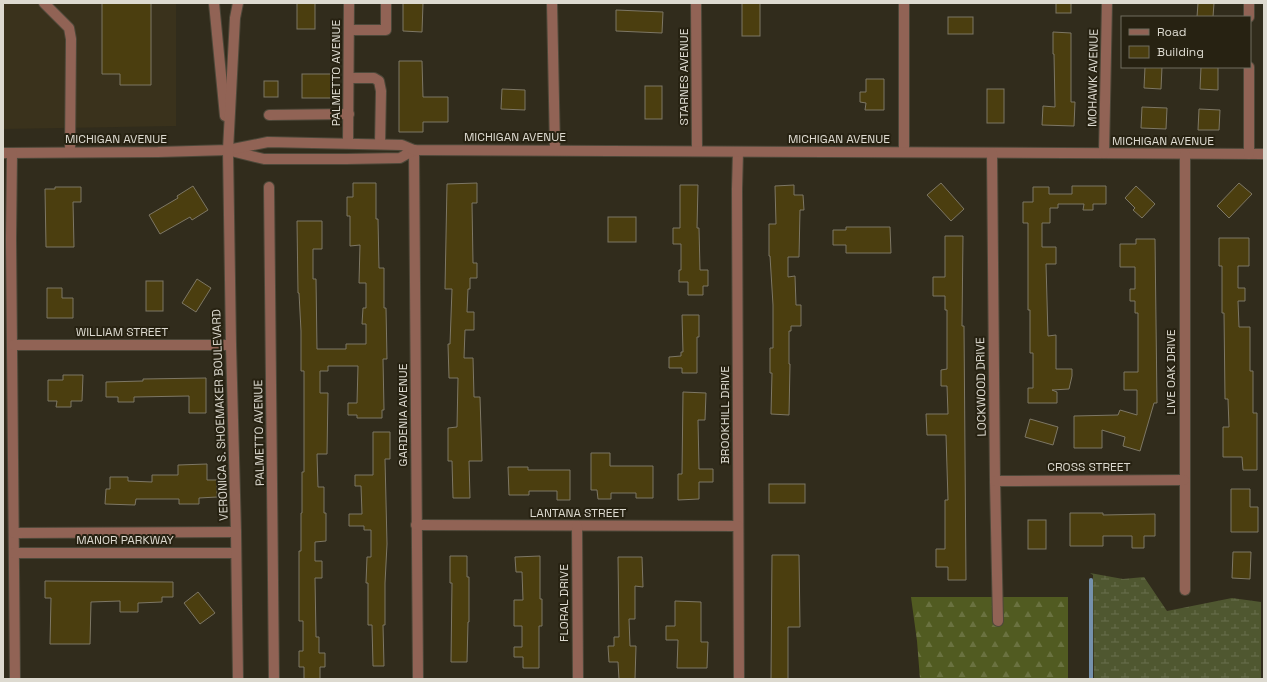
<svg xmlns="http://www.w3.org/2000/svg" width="1267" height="682" viewBox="0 0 1267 682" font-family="'Space Grotesk',sans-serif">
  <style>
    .built { fill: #3a321c }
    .forest { fill: url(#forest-firs) }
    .wetland { fill: url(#wetland-marsh) }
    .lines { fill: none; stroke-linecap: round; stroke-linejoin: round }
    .stream { stroke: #7591ac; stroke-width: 4 }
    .building { fill: #4b3e0f; stroke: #7d7765 }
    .minor-casing { stroke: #4d4839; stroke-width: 12 }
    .minor { stroke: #916355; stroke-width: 10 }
    .labels { text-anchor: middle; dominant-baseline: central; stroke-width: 4; stroke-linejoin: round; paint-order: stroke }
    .street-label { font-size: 12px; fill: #dddad0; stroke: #272212 }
  </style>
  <defs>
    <pattern id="forest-firs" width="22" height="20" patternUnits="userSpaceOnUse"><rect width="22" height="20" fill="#515b21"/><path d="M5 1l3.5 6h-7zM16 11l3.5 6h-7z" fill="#6a7240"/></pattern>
    <pattern id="wetland-marsh" width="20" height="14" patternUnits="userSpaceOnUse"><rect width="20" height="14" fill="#4f5730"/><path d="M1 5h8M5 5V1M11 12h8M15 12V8" fill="none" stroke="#686f4d"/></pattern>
  </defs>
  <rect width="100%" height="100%" fill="#312c1c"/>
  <path class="built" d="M3,3H176V126L3,129Z"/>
  <path class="forest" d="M911,597H1068V679H920L917,641Z"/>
  <path class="wetland" d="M1090,573L1123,579L1144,577L1167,611L1232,598L1261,602V679H1094L1093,575Z"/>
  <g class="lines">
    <path class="stream" d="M1091,679V580"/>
  </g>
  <g class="building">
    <path d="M102,3H151V85H120V74H102Z"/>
    <rect x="297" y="3" width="18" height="26"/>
    <path d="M403,3H423L422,32L403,31Z"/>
    <rect x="742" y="3" width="18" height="33"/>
    <rect x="1056" y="3" width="15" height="10"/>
    <path d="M1198,3H1214L1213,17H1197Z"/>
    <path d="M616,10L663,12L662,33L616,31Z"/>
    <rect x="948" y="17" width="25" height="17"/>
    <path d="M1053,32L1071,33V102H1075L1074,126L1042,125L1043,106L1055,107L1054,54H1053Z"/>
    <path d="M399,61H422L423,97H448V122H423V132H399Z"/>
    <path d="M1145,67H1162L1161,89L1144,88Z"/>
    <path d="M1201,67H1218V90L1200,89Z"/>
    <rect x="302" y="74" width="30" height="24"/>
    <path d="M866,79H884V110H865L866,103L860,102V92H866Z"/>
    <rect x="264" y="81" width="14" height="16"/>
    <rect x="645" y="86" width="17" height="33"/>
    <path d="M502,89L525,90V110L501,109Z"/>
    <rect x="987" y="89" width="17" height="34"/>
    <path d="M1142,107L1167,108L1166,129L1141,128Z"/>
    <path d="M1199,109L1220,110L1219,130H1198Z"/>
    <path d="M353,183H376V219H378L379,268H384V308H386L387,359H383L384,410H382V418H357V415H348V403H357L358,366H328V371H320V393H328L327,454H317L318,487H324V513H326V541L315,542V561H322V578H315L316,637H319V653H325V667H320V679H304V667H299V651H303V621H299V551H301V513H302V472H304V371H301V331L299,293H298L297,221H322V249H313V279H316L317,349H346V344H366V324H362L363,308H366V283H359L360,245L350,246V216H347V197H353Z"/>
    <path d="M477,183V203H472L473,263H477V278H470V289H468L467,312H474V330H465L464,358H473L474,397H480L482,461H469L470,498H453L452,461H448V428L457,427L458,378H449L448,344H450L452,289H445L447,184Z"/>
    <path d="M941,183L964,209L951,221L927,195Z"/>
    <path d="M1239,183L1252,194L1229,218L1217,206Z"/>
    <path d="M680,185H698L697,228H699L700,270H708V286H703V295H688V282H679V270H681V244H673V228H680Z"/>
    <path d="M794,185V195H803L804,210H800L799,257H788V277L795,276L796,305H801V326H791V331H789V364H790L789,415L771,414L772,373H770V348H773V305L770,256H769V224H776L775,186Z"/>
    <path d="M193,186L208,210L192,220L190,217L160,234L149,215L178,198L177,196Z"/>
    <path d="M1072,186H1106V204H1093V210H1083L1084,204H1058V208H1050V223H1042V247H1056V264H1046L1048,336L1056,335V369H1072V376L1069,389L1052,390L1057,392V403H1028V388H1033V353H1030V310H1028V223H1023V202H1033V187H1049V194H1072Z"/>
    <path d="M1136,186L1155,204L1142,218L1133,210L1135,208L1125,198Z"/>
    <path d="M55,187H81V202H73L74,247H46L45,189H55Z"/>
    <rect x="608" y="217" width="28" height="25"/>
    <path d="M846,227H890L891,253H846V245H833V230H846Z"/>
    <path d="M945,236H963L962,326H964L966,580H948V567H936V549H945V500H948L946,435H927L926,414H948L947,386H941V370L947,369V310H945V296H933V277H945Z"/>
    <path d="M1219,238H1249V266H1238V288H1245V301H1238L1239,327H1250V371H1253V413H1257V470H1243L1242,457H1223V427H1229L1228,399H1225L1224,313H1222V266H1219Z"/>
    <path d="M1136,239H1155L1157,403H1154L1140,451L1123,446L1125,437L1102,430V448H1074V416L1118,415L1120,410L1137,415V390H1124V372H1138V313H1135V301H1130V289H1135V267H1120V244H1136Z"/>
    <path d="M197,279L211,288L196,312L182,303Z"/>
    <rect x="146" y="281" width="17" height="30"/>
    <path d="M47,288H62V298H73V318H47Z"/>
    <path d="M682,315H699V337H697V373H682V368H669V357L681,356V352H683Z"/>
    <path d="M63,375H83L82,401H71V407H56L57,401H48V380H63Z"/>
    <path d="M206,378V413H189V396L134,397V402H118V397H106V382L143,381V379Z"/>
    <path d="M683,392L706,393L705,420H698L699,469H713V482H699V499L678,500V474H682Z"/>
    <path d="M1030,419L1058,427L1053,445L1025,437Z"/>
    <path d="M373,432H390V459H385L387,544L385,583V625H383L384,666H373L372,625H368V583H366L367,557H371V530H364V526H349V514H362L361,486H355V475H373Z"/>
    <path d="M591,453H610V466H653V498H636V493H611V499H598L597,490H591Z"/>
    <path d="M207,464V480H217V497L199,498V504H179V499H136L135,505L105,504L106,489H110V477H128V481L152,482V475H178V465Z"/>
    <path d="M508,467H528V470H570V500H557V491H529V495H509Z"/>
    <rect x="769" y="484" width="36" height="19"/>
    <path d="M1231,489H1250V507H1258V532H1231Z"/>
    <path d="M1070,513H1103V515L1155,514V536H1144V548H1132V536H1103V546H1070Z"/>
    <rect x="1028" y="520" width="18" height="29"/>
    <path d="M1233,552H1251L1250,579L1232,578Z"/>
    <path d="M772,555H799L800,627H788V679H771Z"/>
    <path d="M450,556H467V577H469V622H468L467,662H451L452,583H450Z"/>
    <path d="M540,556V599H542V626H539V668H523V657H514V647H522V626H514V600H523L522,572H516L515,557Z"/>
    <path d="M618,557H642L643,587L635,586V619H629L630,646H636L635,679H619L618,662H609L608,646H614V637H619Z"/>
    <path d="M45,581L173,582V597H162V602L138,603V612H120V601L91,602L90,644H50L51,598H45Z"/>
    <path d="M198,592L215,613L200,624L184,603Z"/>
    <path d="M675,601L701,602V642H708L707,668H677L678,640H666V626H675Z"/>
  </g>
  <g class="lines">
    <defs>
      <g id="minor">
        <path d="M44,3L69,28L71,39L70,152"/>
        <path d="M214,3L225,116"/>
        <path d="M552,3L555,150"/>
        <path d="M696,3L697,151"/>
        <path d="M1249,17V3"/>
        <path d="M349,30H386V3"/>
        <path d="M349,78H374L379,81L381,91L380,144"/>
        <path d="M269,115L349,114"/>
        <path d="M348,143L349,3"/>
        <path d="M414,150L418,679"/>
        <path d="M231,151L264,159H346L400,158L414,150"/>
        <path d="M738,152L737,189L739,679"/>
        <path d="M904,152V3"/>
        <path d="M3,153L158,152L228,150L268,142L402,145L414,150L1264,154"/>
        <path d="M12,153L11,239L15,679"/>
        <path d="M992,153L995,481L998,621"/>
        <path d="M1104,153L1107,3"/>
        <path d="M1185,154V590"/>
        <path d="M1249,154V67"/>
        <path d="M269,187L274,679"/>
        <path d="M13,345H231"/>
        <path d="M995,481L1184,480"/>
        <path d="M416,525L738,526"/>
        <path d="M577,526L578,679"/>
        <path d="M14,533L236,532"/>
        <path d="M14,553H236"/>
        <path d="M238,679L236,532L231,345L228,150L235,18L238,3"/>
      </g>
    </defs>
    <use href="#minor" class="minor-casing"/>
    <use href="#minor" class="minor"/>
  </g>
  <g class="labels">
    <g class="street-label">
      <text transform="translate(336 73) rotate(-90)">PALMETTO AVENUE</text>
      <text transform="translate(684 77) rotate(-90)">STARNES AVENUE</text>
      <text transform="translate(1093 78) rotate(-89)">MOHAWK AVENUE</text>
      <text x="515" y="137">MICHIGAN AVENUE</text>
      <text x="116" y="139">MICHIGAN AVENUE</text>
      <text x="839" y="139">MICHIGAN AVENUE</text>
      <text x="1163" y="141">MICHIGAN AVENUE</text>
      <text x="122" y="332">WILLIAM STREET</text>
      <text transform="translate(1171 372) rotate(-90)">LIVE OAK DRIVE</text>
      <text transform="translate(981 387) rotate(-91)">LOCKWOOD DRIVE</text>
      <text transform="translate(220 415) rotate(-92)">VERONICA S. SHOEMAKER BOULEVARD</text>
      <text transform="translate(403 415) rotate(-90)">GARDENIA AVENUE</text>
      <text transform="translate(725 415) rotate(-90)">BROOKHILL DRIVE</text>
      <text transform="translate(259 433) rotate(-91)">PALMETTO AVENUE</text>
      <text x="1089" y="467">CROSS STREET</text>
      <text x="578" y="513">LANTANA STREET</text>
      <text x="125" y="540">MANOR PARKWAY</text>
      <text transform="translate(564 603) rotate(-90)">FLORAL DRIVE</text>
    </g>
  </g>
  <rect width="1267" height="682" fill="none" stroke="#dddad0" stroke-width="8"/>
  <rect x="1121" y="16" width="130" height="52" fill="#272212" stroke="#706c5e"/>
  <rect x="1129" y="29" width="20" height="6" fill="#916355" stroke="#706c5e"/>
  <text x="1157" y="36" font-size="12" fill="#dddad0">Road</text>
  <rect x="1129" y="46" width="20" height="12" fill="#4b3e0f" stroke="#706c5e"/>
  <text x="1157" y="56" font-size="12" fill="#dddad0">Building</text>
</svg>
